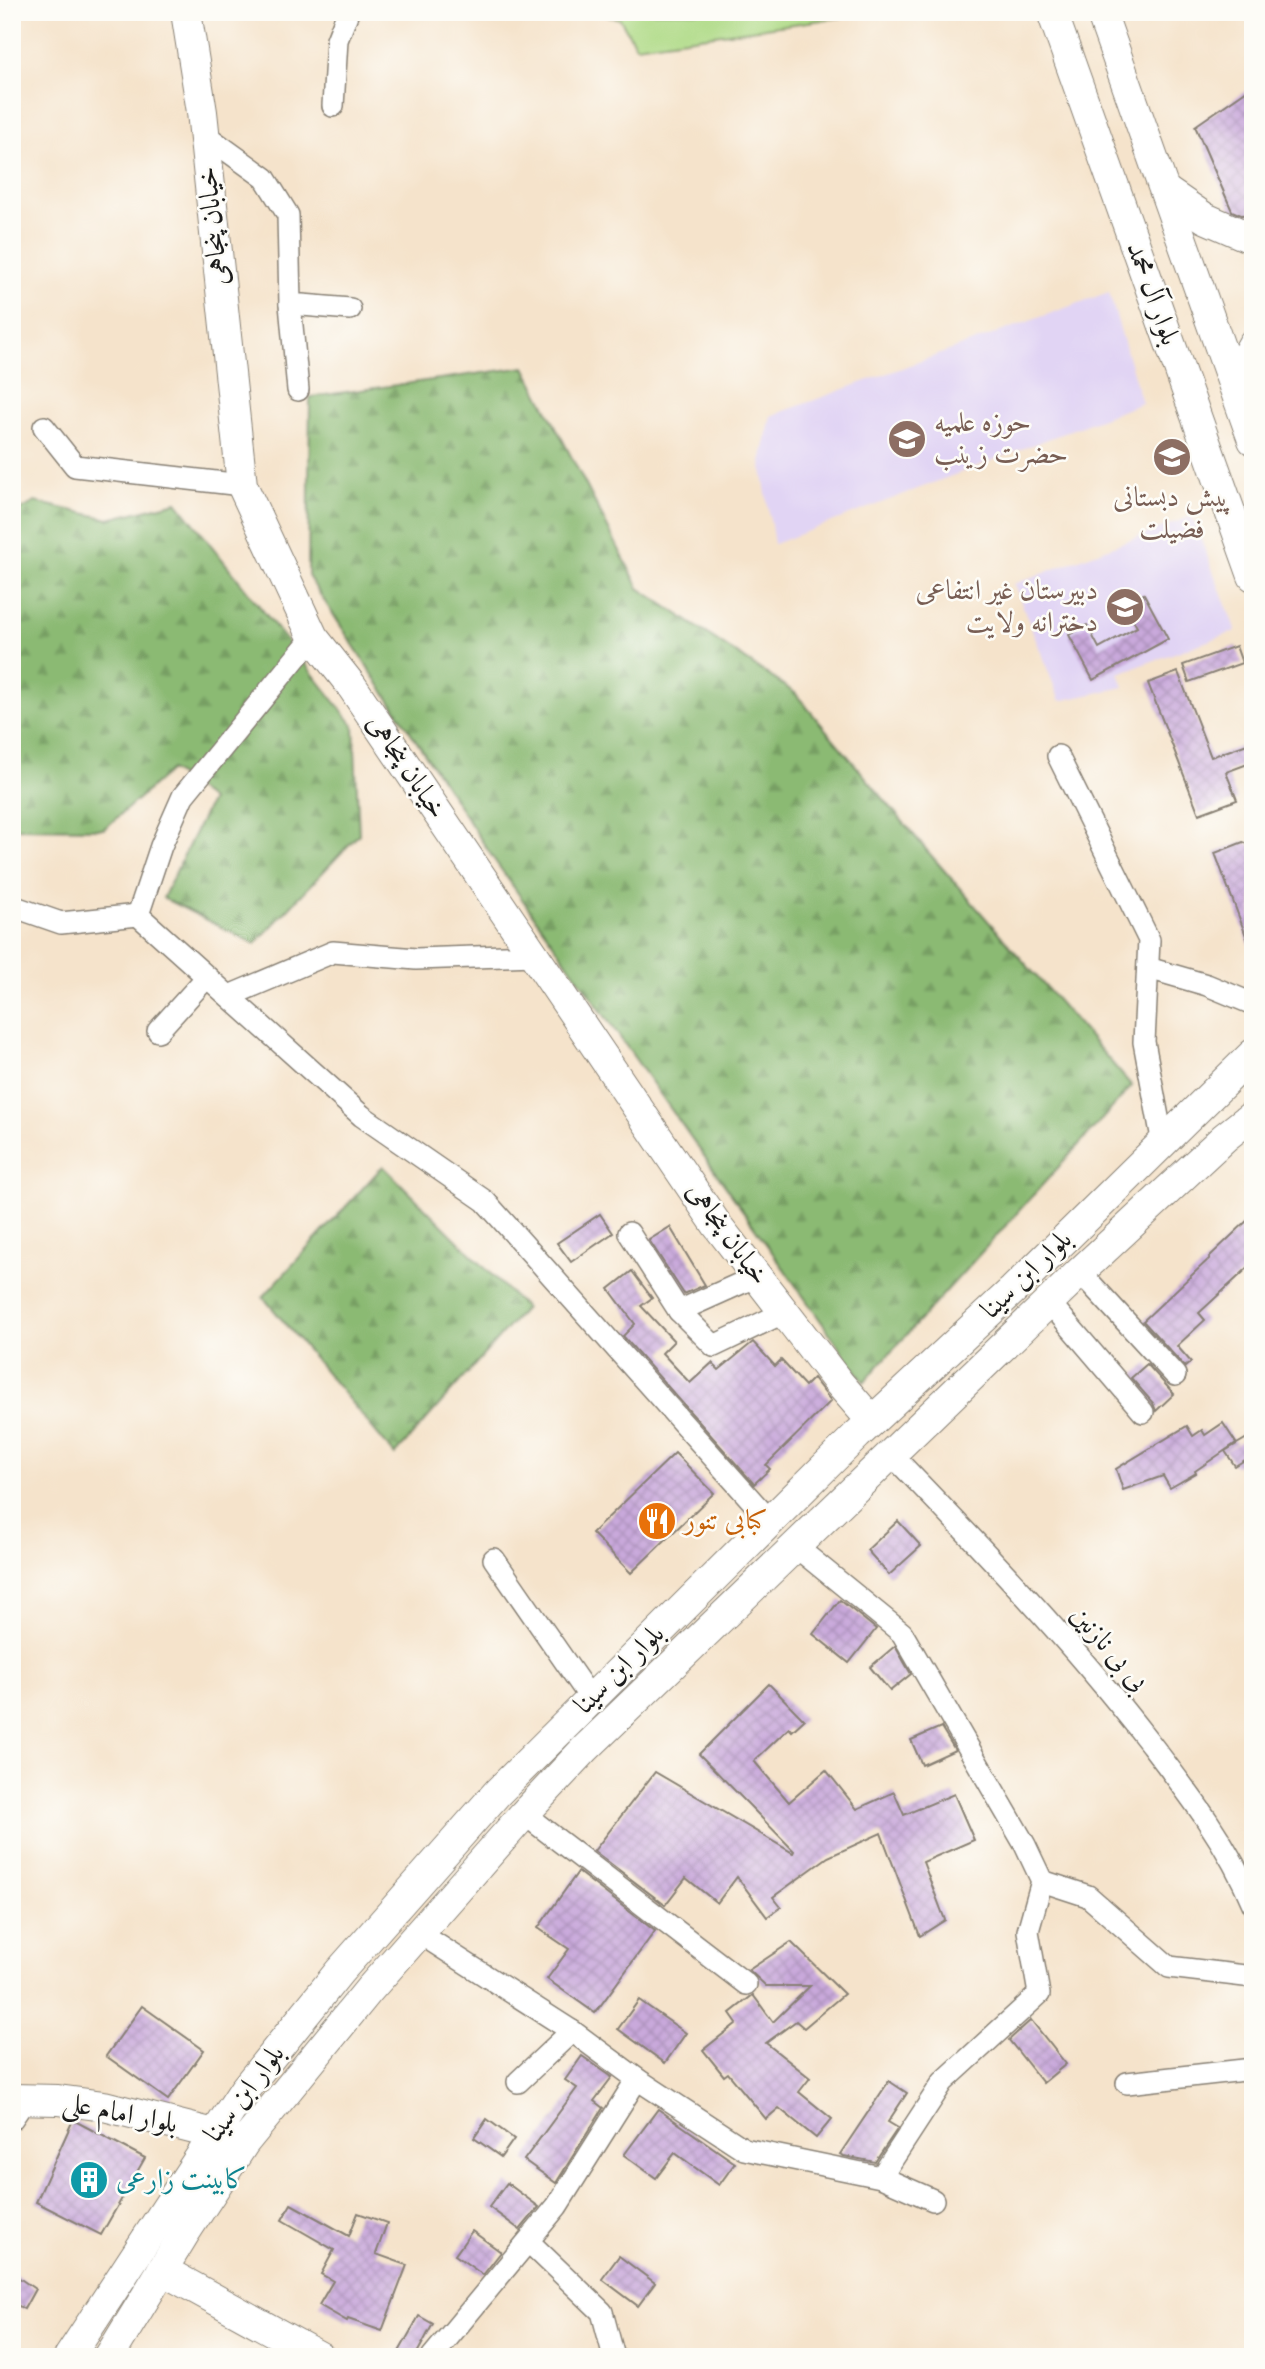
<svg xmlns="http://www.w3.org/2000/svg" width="1265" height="2369" viewBox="0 0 1265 2369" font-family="'IM FELL English',Amiri,serif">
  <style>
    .built { fill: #e1d4f4 }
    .green { fill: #afda86; stroke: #667b51; stroke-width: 2 }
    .forest { fill: url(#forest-firs); stroke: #546b48; stroke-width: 2 }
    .building { fill: url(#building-cross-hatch) }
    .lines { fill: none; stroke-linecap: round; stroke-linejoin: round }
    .street-casing { stroke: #888074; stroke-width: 24 }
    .secondary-casing { stroke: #888074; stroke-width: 32 }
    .street { stroke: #fff; stroke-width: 21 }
    .secondary { stroke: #fff; stroke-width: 30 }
    .labels { text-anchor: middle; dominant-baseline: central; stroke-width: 5; stroke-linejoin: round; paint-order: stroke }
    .street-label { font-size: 28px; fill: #1c1c1c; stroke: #fdfcf7 }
    .education-label { font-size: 28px; fill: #785e54; stroke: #fdfcf7; text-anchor: start }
    .food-label { font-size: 28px; fill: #c56008; stroke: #fdfcf7; text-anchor: start }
    .culture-label { font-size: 28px; fill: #0d838f; stroke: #fdfcf7; text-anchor: start }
  </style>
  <defs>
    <pattern id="forest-firs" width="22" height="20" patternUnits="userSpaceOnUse" patternTransform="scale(1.75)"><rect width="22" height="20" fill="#8bba73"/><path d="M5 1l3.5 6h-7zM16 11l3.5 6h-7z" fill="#779f63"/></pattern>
    <pattern id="building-cross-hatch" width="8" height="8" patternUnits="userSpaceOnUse" patternTransform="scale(1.75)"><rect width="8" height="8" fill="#c9a9db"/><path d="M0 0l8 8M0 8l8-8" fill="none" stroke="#ac91bb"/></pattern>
  </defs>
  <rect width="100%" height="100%" fill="#fdfcf7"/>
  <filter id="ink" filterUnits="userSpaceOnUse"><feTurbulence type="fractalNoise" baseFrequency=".0143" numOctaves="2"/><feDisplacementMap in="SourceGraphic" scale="14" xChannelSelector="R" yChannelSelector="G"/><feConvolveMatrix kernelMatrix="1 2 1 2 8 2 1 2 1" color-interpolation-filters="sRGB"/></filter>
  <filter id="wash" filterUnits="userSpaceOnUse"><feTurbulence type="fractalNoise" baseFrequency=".00686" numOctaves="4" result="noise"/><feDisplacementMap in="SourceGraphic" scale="28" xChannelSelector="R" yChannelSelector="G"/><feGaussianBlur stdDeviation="1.57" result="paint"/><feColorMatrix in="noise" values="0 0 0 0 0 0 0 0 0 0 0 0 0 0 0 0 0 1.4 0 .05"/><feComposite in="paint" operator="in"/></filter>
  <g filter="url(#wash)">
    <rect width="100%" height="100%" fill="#f5e3cb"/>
    <g class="built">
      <path d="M1109,292L1142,403L774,544L761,462L771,416Z"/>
      <path d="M1192,516L1236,631L1119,673L1124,687L1060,701L1014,584Z"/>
    </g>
    <path class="green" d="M596,12H843L844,17L636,46L620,19Z"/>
    <g class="forest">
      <path d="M525,367L639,588L795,693L929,853L1132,1086L864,1382L493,858L308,576L310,397Z"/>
      <path d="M35,502L109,519L177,502L354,726L359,834L255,944L163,898L211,800L171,770L104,829L12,828V515Z"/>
      <path d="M383,1166L525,1308L395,1455L263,1297Z"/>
    </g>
    <g id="blocks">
      <g class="building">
        <path d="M1253,86V214L1241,215L1232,211L1195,126Z"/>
        <path d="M1144,594L1168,639L1093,680L1069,635L1087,625L1099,648L1137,627L1125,605Z"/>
        <path d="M1236,646L1242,663L1189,682L1183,665Z"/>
        <path d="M1178,672L1211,757L1253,742V762L1226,772L1237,800L1199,814L1148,683Z"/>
        <path d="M1243,842L1253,846L1251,949L1215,853Z"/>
        <path d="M600,1214L613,1233L571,1262L557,1243Z"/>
        <path d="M1253,1215V1263L1199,1313L1205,1320L1177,1346L1191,1362L1185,1367L1143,1321L1210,1258L1209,1257Z"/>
        <path d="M670,1227L705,1285L684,1294L649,1240Z"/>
        <path d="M632,1271L652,1298L641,1306L674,1341L662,1353L690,1383L712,1363L719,1370L753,1342L775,1366L781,1360L805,1386L813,1378L831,1401L766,1465L770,1469L754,1484L623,1336L635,1324L609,1289Z"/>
        <path d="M1147,1364L1174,1394L1156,1411L1153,1403L1131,1378Z"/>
        <path d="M1223,1423L1236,1443L1195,1471L1196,1473L1170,1488L1163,1476L1123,1490L1116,1469L1187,1426L1193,1436L1202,1430L1205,1435Z"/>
        <path d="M1247,1438L1253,1448V1455L1235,1466L1225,1451Z"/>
        <path d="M675,1453L714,1493L631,1573L592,1533Z"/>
        <path d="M898,1521L921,1546L889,1575L867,1550Z"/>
        <path d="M840,1600L876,1629L849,1663L813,1634Z"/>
        <path d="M895,1646L911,1674L890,1691L870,1667Z"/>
        <path d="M769,1684L804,1720L792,1731L789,1728L754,1761L789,1802L826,1770L857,1809L894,1792L904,1815L954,1794L974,1840L923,1862L945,1920L920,1936L881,1833L828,1857L773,1897L781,1907L767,1917L737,1877L717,1903L686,1878L665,1905L594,1851L655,1772L793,1853L794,1851L699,1754Z"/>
        <path d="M941,1727L955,1750L922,1765L911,1740Z"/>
        <path d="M578,1872L655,1931L595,2013L547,1979L569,1949L538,1928Z"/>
        <path d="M791,1942L844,1994L804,2028L796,2021L766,2043L810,2078L799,2092L832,2119L816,2138L779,2108L766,2119L728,2073L724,2076L703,2050L737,2023L730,2013L753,1995L773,2022L810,1986H766L749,1970Z"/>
        <path d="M639,2000L686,2033L665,2063L618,2029Z"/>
        <path d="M142,2006L204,2050L168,2100L106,2056Z"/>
        <path d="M1031,2020L1066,2064L1043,2083L1009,2040Z"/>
        <path d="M582,2056L612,2077L594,2101L603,2108L556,2183L524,2160L577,2088L565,2080Z"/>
        <path d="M889,2081L907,2093L888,2122L898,2128L875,2162L844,2156L840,2154Z"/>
        <path d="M658,2109L735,2163L719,2185L675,2153L656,2178L624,2155Z"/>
        <path d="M487,2119L514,2139L501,2157L474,2138Z"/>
        <path d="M73,2120L145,2158L101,2235L36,2202Z"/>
        <path d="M507,2183L539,2207L520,2230L489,2207Z"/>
        <path d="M291,2204L349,2236L358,2213L387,2223L376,2254L407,2265L382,2331L348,2319L347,2321L319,2305L333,2281L321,2274L334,2250L282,2220Z"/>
        <path d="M472,2231L501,2252L483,2275L455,2255Z"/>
        <path d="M619,2256L655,2283L638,2306L602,2279Z"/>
        <path d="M12,2273L35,2289L24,2309L12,2302Z"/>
        <path d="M419,2316L433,2324L415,2357H396Z"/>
      </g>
    </g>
  </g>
  <g filter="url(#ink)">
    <use href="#blocks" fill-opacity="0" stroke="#888074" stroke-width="2"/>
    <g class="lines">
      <defs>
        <g id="street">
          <path d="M333,106L337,40L348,12"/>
          <path d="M204,134L265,178L288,215L290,304L350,309"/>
          <path d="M290,304L298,390"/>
          <path d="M44,427L75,466L242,485"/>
          <path d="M1058,756L1149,940L1144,1042L1163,1144"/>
          <path d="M12,906L61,923L138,915L362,1116L485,1201L770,1521"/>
          <path d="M138,915L161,846L183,796L313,637"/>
          <path d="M1148,968L1207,985L1253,1004"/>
          <path d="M229,996L333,952L416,959L534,955"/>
          <path d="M158,1031L207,977"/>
          <path d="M629,1233L679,1311"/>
          <path d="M1080,1272L1175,1375"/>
          <path d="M757,1276L679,1311L714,1346L785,1312"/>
          <path d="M1049,1302L1143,1412"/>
          <path d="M891,1454C981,1547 1071,1641 1150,1743C1190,1795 1228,1844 1253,1904"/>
          <path d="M795,1546L902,1633L1025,1845L1042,1881L1088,1896L1169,1967L1253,1977"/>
          <path d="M494,1559L591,1699"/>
          <path d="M524,1814L746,1984"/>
          <path d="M419,1933L572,2031L637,2079L744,2149L881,2177L933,2200"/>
          <path d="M518,2082L572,2031"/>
          <path d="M1127,2083L1253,2069"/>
          <path d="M12,2119L25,2100"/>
          <path d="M881,2177L943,2082L1039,1994L1028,1931L1042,1881"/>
          <path d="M529,2242L602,2312L614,2357"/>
          <path d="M432,2357L557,2206L637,2079"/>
        </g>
        <g id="secondary">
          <path d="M186,12L202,112L242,485L313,637L351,685L717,1225L839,1383L872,1421"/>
          <path d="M1052,12L1253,576"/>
          <path d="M1101,12L1253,440"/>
          <path d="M1166,191L1205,218L1253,239"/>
          <path d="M1241,397L1244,360L1253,344"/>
          <path d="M12,2099L58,2100L104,2106L230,2138"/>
          <path d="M162,2270L320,2357"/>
          <path d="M69,2357L244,2090L339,1972L498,1792L857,1435L1013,1290L1253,1054"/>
          <path d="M109,2357L186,2231L244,2143L369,1990L524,1814L585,1749L1080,1272L1225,1137L1253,1115"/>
        </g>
      </defs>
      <use href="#street" class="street-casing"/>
      <use href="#secondary" class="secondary-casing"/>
      <use href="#street" class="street"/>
      <use href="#secondary" class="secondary"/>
    </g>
  </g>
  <defs>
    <symbol id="school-disc" viewBox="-11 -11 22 22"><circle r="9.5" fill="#8d6e63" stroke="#fdfcf7"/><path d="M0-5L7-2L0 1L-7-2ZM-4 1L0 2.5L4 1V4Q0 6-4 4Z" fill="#fff"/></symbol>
    <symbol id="restaurant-disc" viewBox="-11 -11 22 22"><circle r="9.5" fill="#e8710a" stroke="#fdfcf7"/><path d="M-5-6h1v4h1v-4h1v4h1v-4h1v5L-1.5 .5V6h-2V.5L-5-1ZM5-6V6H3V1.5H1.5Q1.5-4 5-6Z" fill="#fff"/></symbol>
    <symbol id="building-disc" viewBox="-11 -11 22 22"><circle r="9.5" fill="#0f9aa8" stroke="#fdfcf7"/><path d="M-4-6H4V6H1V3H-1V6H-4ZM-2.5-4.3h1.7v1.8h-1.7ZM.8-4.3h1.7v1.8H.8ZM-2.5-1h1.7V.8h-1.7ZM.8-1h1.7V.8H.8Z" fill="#fff"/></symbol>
  </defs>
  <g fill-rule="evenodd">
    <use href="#school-disc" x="885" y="417" width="44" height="44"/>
    <use href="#school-disc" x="1150" y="435" width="44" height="44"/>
    <use href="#school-disc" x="1103" y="585" width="44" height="44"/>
    <use href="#restaurant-disc" x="635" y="1499" width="44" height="44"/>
    <use href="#building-disc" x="67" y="2158" width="44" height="44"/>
  </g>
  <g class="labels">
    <g class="street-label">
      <text transform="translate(214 226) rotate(-96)">خیابان پنجاهی</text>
      <text transform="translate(1152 294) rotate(70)">بلوار آل محمد</text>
      <text transform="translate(406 767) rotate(56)">خیابان پنجاهی</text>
      <text transform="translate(727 1234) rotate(54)">خیابان پنجاهی</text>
      <text transform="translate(1027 1275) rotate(-44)">بلوار ابن سینا</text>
      <text transform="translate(1109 1649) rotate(49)">بی بی نازنین</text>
      <text transform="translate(620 1670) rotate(-45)">بلوار ابن سینا</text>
      <text transform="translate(245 2094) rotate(-53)">بلوار ابن سینا</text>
      <text transform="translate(120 2114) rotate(11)">بلوار امام علی</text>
    </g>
    <g class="education-label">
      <text x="934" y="423">حوزه علمیه<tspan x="934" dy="32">حضرت زینب</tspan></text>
      <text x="1172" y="498" text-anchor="middle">پیش دبستانی<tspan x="1172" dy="32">فضیلت</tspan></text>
      <text x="1098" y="591" text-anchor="end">دبیرستان غیر انتفاعی<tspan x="1098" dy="32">دخترانه ولایت</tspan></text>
    </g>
    <g class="food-label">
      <text x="684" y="1521">کبابی تنور</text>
    </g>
    <g class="culture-label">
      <text x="116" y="2180">کابینت زارعی</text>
    </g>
  </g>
  <rect width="1265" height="2369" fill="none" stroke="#fdfcf7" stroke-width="42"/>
</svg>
